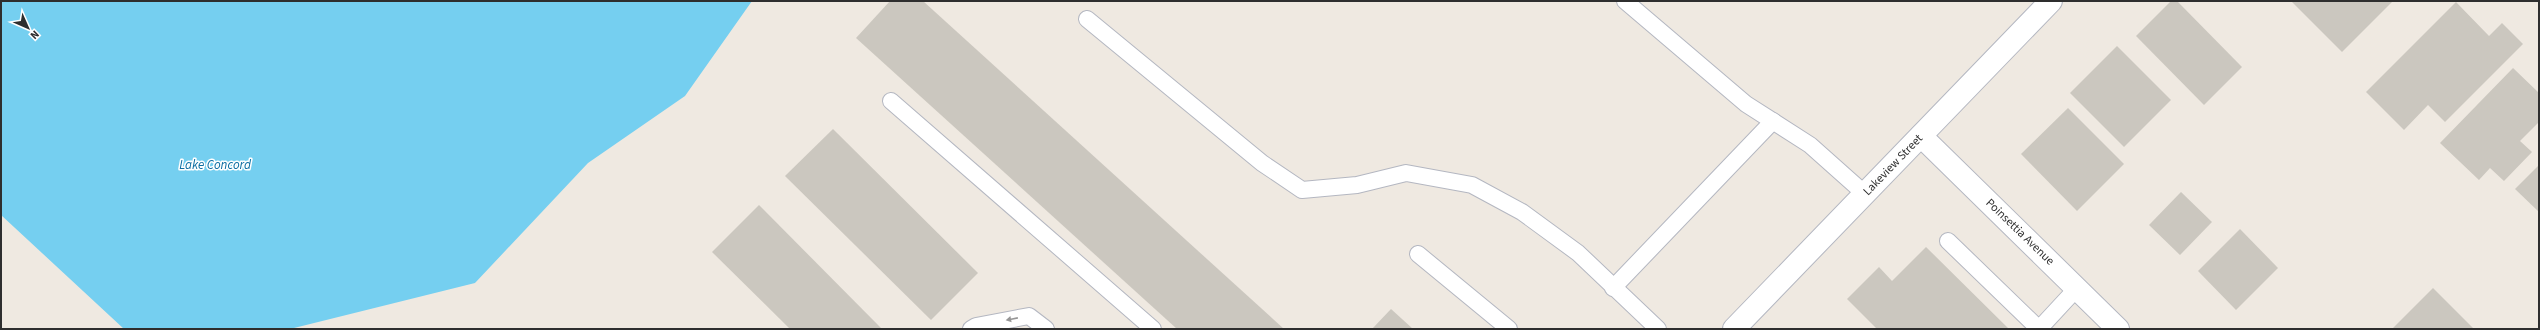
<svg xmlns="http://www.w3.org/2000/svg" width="2540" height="330" viewBox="0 0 2540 330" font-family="'Source Sans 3',sans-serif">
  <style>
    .water { fill: #75cff0 }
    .building { fill: #cbc7bf }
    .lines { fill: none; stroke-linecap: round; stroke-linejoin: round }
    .service-casing { stroke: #b4b7c1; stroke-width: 18 }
    .minor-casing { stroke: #b4b7c1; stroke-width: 24 }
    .tertiary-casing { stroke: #b4b7c1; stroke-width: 24 }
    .service { stroke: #fff; stroke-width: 16 }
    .minor { stroke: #fff; stroke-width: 22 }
    .tertiary { stroke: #fff; stroke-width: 22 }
    .oneway { fill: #969696 }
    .labels { text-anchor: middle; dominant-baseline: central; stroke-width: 3; stroke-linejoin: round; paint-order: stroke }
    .street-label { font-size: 12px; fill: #2e2e2e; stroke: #fff }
    .water-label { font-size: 13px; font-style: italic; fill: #0d6fa3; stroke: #fff }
  </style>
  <rect width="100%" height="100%" fill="#efe9e1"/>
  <path class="water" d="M1,1H752L685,96L588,163L475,283L290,329H124L1,215Z"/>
  <g class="building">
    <path d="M890,1H923L1284,329H1177L856,38Z"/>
    <path d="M2171,1H2177L2242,67L2204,105L2136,36Z"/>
    <path d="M2291,1H2393L2342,52Z"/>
    <path d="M2456,2L2489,36L2502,23L2523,44L2445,122L2428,105L2404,130L2366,92Z"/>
    <path d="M2117,46L2171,100L2124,147L2070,93Z"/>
    <path d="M2513,68L2539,93V122L2520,141L2532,152L2504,181L2490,168L2479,180L2440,143Z"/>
    <path d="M2068,108L2124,164L2077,211L2021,154Z"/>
    <path d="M833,129L978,273L931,320L785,176Z"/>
    <path d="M2539,165V212L2515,189Z"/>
    <path d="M2181,192L2212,222L2180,255L2149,225Z"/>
    <path d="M759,205L882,329H790L712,252Z"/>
    <path d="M2240,229L2278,268L2236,310L2198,271Z"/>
    <path d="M1926,247L2009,329H1877L1847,299L1879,267L1892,281Z"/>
    <path d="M2433,288L2474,329H2392Z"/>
    <path d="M1391,309L1413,329H1372Z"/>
  </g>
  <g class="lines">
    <defs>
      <g id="service">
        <path d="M1625,1L1746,104L1810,145L1865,194"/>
        <path d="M1087,19L1262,163L1302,190L1357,185L1406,173L1472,185L1522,212L1578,253L1658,329"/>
        <path d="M891,101L1153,329"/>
        <path d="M1948,241L2039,329"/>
        <path d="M1418,254L1509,329"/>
        <path d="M1613,288L1773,121"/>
        <path d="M971,329L976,326L1029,316L1046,329"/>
        <path d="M2039,329L2077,288"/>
      </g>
      <path id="minor" d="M1921,136L2118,329"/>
      <path id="tertiary" d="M1734,329L2051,1"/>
    </defs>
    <use href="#service" class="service-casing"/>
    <use href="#minor" class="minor-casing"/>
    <use href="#tertiary" class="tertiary-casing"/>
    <use href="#service" class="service"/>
    <use href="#minor" class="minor"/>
    <use href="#tertiary" class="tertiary"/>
  </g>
  <defs><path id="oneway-solid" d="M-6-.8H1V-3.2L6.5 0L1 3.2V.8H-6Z"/></defs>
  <use class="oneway" href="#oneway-solid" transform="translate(1012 319) rotate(169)"/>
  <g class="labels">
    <g class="street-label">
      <text transform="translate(1893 165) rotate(-46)">Lakeview Street</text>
      <text transform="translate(2020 232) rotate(44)">Poinsettia Avenue</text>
    </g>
    <g class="water-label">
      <text x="215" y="165">Lake Concord</text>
    </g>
  </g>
  <rect width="2540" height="330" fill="none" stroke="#2e2e2e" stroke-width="4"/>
  <g transform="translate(28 28) rotate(135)" stroke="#ffffff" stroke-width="3" paint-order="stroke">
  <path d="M0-3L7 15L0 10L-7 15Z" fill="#2e2e2e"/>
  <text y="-6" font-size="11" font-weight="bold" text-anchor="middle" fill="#2e2e2e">N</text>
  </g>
</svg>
